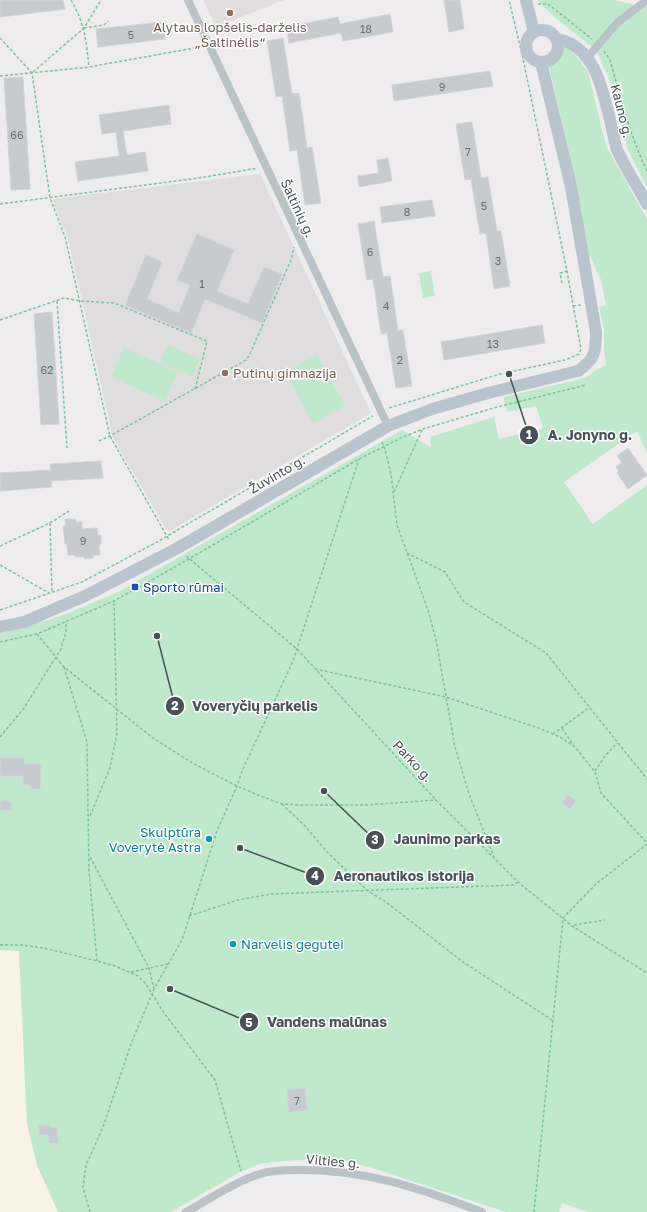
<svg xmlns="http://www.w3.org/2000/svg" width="647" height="1212" viewBox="0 0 647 1212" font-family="'Golos Text',sans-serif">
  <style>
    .commercial { fill: #f9f2e6 }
    .education { fill: #e0ddde }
    .green { fill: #bfe8cc }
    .building { fill: #c7cacf; stroke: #d1d3d7 }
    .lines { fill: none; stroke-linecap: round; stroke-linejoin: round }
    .path { stroke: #7bc29a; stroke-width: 1.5; stroke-dasharray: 3 2; stroke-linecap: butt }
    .street { stroke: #b9c2c7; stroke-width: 8 }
    .secondary { stroke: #bac4cc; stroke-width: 12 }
    .education-dot { fill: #8d6e63; stroke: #fff; stroke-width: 1.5 }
    .transit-dot { fill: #1a4fb4; stroke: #fff; stroke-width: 1.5 }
    .culture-dot { fill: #0f9aa8; stroke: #fff; stroke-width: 1.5 }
    .labels { text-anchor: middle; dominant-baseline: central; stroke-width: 3; stroke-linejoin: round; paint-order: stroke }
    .number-label { font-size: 11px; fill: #676f75 }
    .education-label { font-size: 13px; fill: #785e54; stroke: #fff }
    .street-label { font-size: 13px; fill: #475157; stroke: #fff }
    .transit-label { font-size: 13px; fill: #164399; stroke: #fff; text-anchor: start }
    .culture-label { font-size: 13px; fill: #0d838f; stroke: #fff; text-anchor: end }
    .leader { fill: none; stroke: #475157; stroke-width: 1.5 }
    .callout-dot { fill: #475157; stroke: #fff; stroke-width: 1.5 }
    .mark-label { font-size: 12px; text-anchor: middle; font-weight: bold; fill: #fff }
    .callout-label { font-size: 14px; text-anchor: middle; font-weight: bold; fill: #475157; stroke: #fff; stroke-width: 3; stroke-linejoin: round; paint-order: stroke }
  </style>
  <rect width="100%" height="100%" fill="#efeced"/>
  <path class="commercial" d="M0,950L19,951L27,1124L37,1165L58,1212H0Z"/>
  <g class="education">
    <path d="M203,0H284L216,27Z"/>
    <path d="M260,174L371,413L168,532L113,438L68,238L53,203V199Z"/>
  </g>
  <g class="green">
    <path d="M537,0H613L645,7L647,6V187L628,150L608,76L599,56L592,47L553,16Z"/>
    <path d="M562,47L568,49L576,56L588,72L606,146L647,219V453L637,431L564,482L593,524L647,485V1212H588L562,1203L559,1212H506L366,1166L333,1160H305L282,1161L259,1164L238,1173L171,1212H58L37,1165L27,1124L19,951L0,950V633L11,631L61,616L118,592L402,430L430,447L431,446L430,437L494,417L499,439L543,428L536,406L507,412L504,400V397L577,380L590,375L594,371L606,365L604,347V329L599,307L606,305L601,280L587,250L575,181L547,57C551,50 554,48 562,47Z"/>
    <path d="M431,271L435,296L423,298L419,273Z"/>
    <path d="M168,345L200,359L192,377L160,362Z"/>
    <path d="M124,348L178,372L165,401L111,377Z"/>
    <path d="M317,355L345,406L313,423L285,372Z"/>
  </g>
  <g class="building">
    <path d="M0,0H63L65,9L0,17Z"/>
    <path d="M444,0H460L464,29L449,32Z"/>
    <path d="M390,14L393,32L343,41L341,33L289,43L286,27L338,17L340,24Z"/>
    <path d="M163,22L165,39L98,47L96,29Z"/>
    <path d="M283,38L292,94L299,93L307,148L312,147L321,203L305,205L297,150L290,151L282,96L276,97L267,41Z"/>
    <path d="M490,71L493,86L394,101L392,85Z"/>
    <path d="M23,77L30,189L11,190L4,78Z"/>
    <path d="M169,105L171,124L123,131L127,155L145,152L148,171L78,181L75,162L119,156L116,132L102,134L99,115Z"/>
    <path d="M472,122L481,178L488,177L497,231H501L510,286L494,289L486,233L480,234L471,179L465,180L456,124Z"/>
    <path d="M388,158L392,181L359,187L358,176L379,173L377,160Z"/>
    <path d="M432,200L435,216L382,223L380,207Z"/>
    <path d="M374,221L383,277L390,276L398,331L403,330L412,386L396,388L387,333L381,334L373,279L367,280L358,224Z"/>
    <path d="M197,234L234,250L217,291L248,304L264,267L282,274L262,323L205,299L191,333L125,305L146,255L162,262L147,299L179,313L190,285L177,280Z"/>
    <path d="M52,312L59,424L41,425L34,314Z"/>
    <path d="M542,325L545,343L444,360L441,342Z"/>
    <path d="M628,448L647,475L628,489L617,473L619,471L616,467L622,463L617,456Z"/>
    <path d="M101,461L103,478L51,481L52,487L0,491V473L51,470L50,464Z"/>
    <path d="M65,519H76V522H82V529L97,528L98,536L101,535V544L99,545L100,555H93V558L85,559L84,557H75V555H68L67,544H65L63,526H66Z"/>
    <path d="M0,758H24V764H41L40,789H31V785L23,784V776H0Z"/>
    <path d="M568,795L576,801L570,809L562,803Z"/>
    <rect x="0" y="801" width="11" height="9"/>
    <path d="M305,1088L307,1110L289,1112L287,1090Z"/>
    <path d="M39,1125H49V1127H57L58,1143H49V1135H39Z"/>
  </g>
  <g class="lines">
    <g class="path">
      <path d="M71,0C85,24 86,40 89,67"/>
      <path d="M538,4H548L592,39"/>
      <path d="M84,28L104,25L108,21"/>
      <path d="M0,38L32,73L50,198L65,237L110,436L169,540"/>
      <path d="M604,51L610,60C621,98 630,136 647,171"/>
      <path d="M33,72L84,28L101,0"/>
      <path d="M0,76L89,67L200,47"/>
      <path d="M0,204L199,178L258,168"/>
      <path d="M562,283L560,273L567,271"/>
      <path d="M57,301L67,448"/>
      <path d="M573,306L581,305"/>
      <path d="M0,320L64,298L80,301L114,303L207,341L195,389"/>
      <path d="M389,408L500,374L565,360L579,354L581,349L567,271L522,54L509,0"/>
      <path d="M99,441L110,436L246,360L249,356L291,260L294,247"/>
      <path d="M382,442L384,446L391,474L397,525L428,610L436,640L455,747L469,794L494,857"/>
      <path d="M394,492L422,430"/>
      <path d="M50,523L52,592"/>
      <path d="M0,546L50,523L69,511"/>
      <path d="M407,553L445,572L464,602L546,653L647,779"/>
      <path d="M186,556L297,649L436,800L518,882L572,926L647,973"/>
      <path d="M0,565L49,593"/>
      <path d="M0,610L82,582L157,542L373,416"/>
      <path d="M37,634L64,667L153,738L194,764L237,786L258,795L282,804L301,805H365L436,800"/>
      <path d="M0,642L37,634L114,601L189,559L359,459L403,437L423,429L497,407L586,385"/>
      <path d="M64,667L87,742L89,871L97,961"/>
      <path d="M315,669L446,697L541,729L560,737L575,747L595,772L601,793L647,843"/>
      <path d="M562,728L574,746"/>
      <path d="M553,734L590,707"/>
      <path d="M0,737L24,708L61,649L66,632V621"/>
      <path d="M595,771L605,756L617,743"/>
      <path d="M282,804L305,826L327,852L368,891L386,902L463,962L552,1020"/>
      <path d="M90,816L110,768L117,733L114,601"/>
      <path d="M90,857L149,968L154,989"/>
      <path d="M189,916L238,900L271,894L513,885L518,882"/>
      <path d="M574,925L605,920"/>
      <path d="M0,945H22L44,948L97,961L115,966L138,976L146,984L164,1013L215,1080L241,1171"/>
      <path d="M131,972L168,964"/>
      <path d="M90,1212L83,1188L86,1165L103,1127L131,1044L154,989L182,940L217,831L237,786L242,771L293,661L359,459"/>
      <path d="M534,1212L563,918L596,884L647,844"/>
    </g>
    <g class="street">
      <path d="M188,0L388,426"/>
      <path d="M587,58L617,23L647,0"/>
      <path d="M186,1212C207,1201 231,1184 254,1176C269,1170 286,1170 302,1170C368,1170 422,1189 482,1212"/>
    </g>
    <g class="secondary">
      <path d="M526,0L534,32"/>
      <circle cx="542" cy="46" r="16"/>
      <path d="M556,39C597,45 604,96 612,129C614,136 615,144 617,150C626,169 637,186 647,204"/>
      <path d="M0,627L24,622L85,596L176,549L388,426L432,409L492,392L578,371C595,359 596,352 596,332L571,187L541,62"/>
    </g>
  </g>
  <g class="education-dot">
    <circle cx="230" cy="13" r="4"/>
    <circle cx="225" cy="373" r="4"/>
  </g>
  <rect class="transit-dot" x="131" y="583" width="8" height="8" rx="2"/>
  <g class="culture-dot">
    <circle cx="209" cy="839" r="4"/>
    <circle cx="233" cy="944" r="4"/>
  </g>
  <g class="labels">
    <g class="number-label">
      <text x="366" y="28">18</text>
      <text x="131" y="34">5</text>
      <text x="442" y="86">9</text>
      <text x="17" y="134">66</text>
      <text x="468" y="151">7</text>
      <text x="484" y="205">5</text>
      <text x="407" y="211">8</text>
      <text x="370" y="251">6</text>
      <text x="498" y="260">3</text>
      <text x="202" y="283">1</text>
      <text x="386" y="305">4</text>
      <text x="493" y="343">13</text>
      <text x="400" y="359">2</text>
      <text x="47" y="369">62</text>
      <text x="83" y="540">9</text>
      <text x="297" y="1100">7</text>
    </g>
    <g class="education-label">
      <text x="230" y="27">Alytaus lopšelis-darželis<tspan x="230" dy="15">„Šaltinėlis“</tspan></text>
      <text x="233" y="373" text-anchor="start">Putinų gimnazija</text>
    </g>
    <g class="street-label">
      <text transform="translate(622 111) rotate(76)">Kauno g.</text>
      <text transform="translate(298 208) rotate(65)">Šaltinių g.</text>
      <text transform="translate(277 474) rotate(-30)">Žuvinto g.</text>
      <text transform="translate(413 761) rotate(47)">Parko g.</text>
      <text transform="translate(333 1161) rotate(5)">Vilties g.</text>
    </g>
    <g class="transit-label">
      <text x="143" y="587">Sporto rūmai</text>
    </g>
    <g class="culture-label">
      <text x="201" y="832">Skulptūra<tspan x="201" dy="15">Voverytė Astra</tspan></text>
      <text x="241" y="944" text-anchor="start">Narvelis gegutei</text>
    </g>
  </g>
  <path class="leader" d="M509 374L529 435M157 636L175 706M324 791L375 840M240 848L315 876M170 989L249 1022"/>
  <g class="callout-dot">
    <circle cx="509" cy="374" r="4"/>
    <circle cx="157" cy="636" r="4"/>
    <circle cx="324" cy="791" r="4"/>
    <circle cx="240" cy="848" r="4"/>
    <circle cx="170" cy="989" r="4"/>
    <circle cx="529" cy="435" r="10"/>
    <circle cx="175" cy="706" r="10"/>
    <circle cx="375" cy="840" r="10"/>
    <circle cx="315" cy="876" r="10"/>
    <circle cx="249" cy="1022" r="10"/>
  </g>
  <g class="mark-label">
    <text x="529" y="439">1</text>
    <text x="175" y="710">2</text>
    <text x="375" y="844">3</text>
    <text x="315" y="880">4</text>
    <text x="249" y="1027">5</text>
  </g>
  <g class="callout-label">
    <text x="590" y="440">A. Jonyno g.</text>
    <text x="255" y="711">Voveryčių parkelis</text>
    <text x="447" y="844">Jaunimo parkas</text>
    <text x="404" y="881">Aeronautikos istorija</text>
    <text x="327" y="1027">Vandens malūnas</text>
  </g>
</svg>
